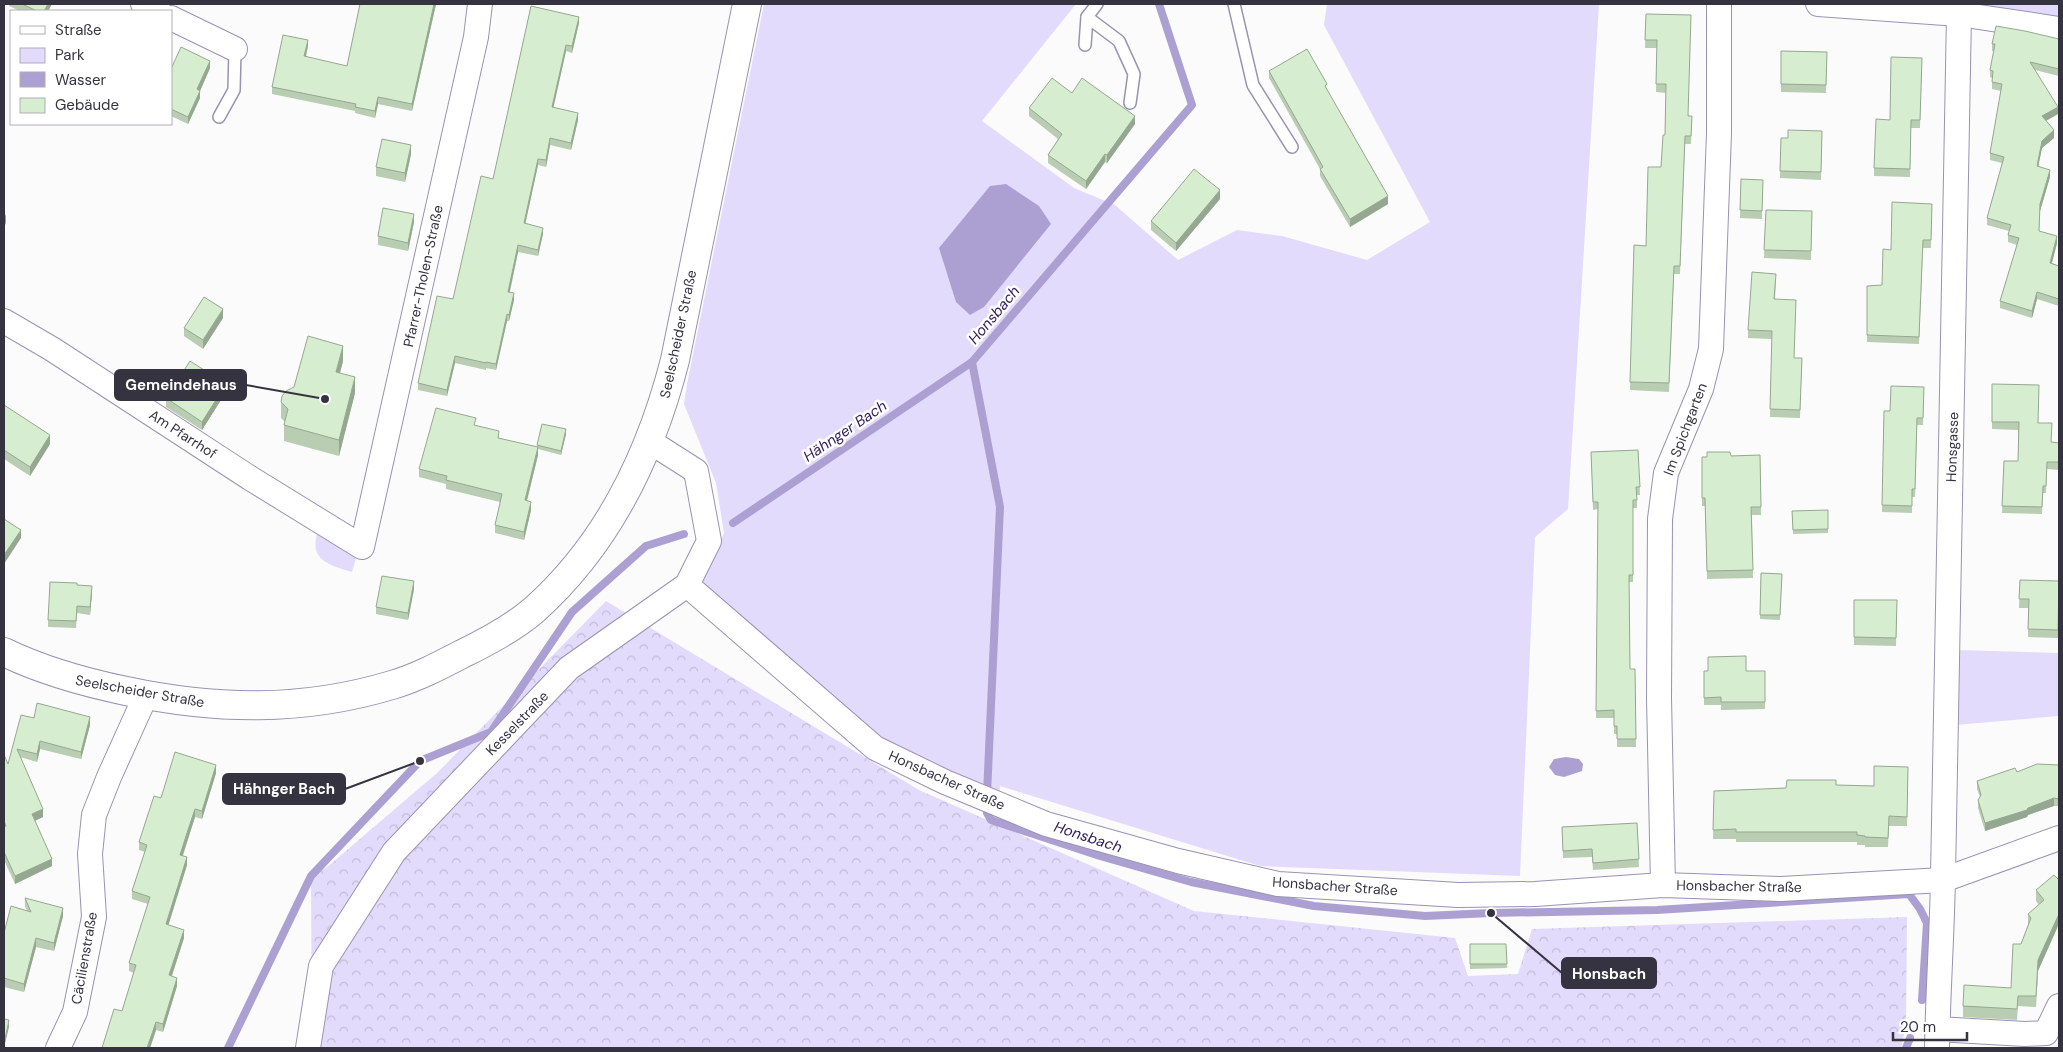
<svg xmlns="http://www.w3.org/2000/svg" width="2063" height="1052" viewBox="0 0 2063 1052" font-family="'DM Sans',sans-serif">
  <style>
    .green { fill: #e2dbfc }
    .forest { fill: url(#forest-crowns) }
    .water { fill: #aca0d3 }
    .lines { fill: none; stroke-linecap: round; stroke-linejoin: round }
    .stream { stroke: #aca0d3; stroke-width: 8 }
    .service-casing { stroke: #9992b3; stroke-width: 14 }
    .minor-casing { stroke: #9992b3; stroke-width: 26 }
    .tertiary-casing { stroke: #9992b3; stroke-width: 30 }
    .service { stroke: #fff; stroke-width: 11 }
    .minor { stroke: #fff; stroke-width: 24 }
    .tertiary { stroke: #fff; stroke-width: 28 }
    .wall { fill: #b8cdb2 }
    .shaded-wall { fill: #96a791 }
    .building { fill: #d6eecf; stroke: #96a791 }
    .labels { text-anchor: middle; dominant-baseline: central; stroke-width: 5; stroke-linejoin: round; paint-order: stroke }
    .street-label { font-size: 14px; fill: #363341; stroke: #fff }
    .water-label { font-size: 15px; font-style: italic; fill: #311b58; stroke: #fff }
    .leader { fill: none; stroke: #363341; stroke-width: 2 }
    .callout-dot { fill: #363341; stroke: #fff; stroke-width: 2 }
    .callout { fill: #363341; stroke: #363341; stroke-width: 2 }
    .callout-label { font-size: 15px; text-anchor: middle; font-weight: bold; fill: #fff }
  </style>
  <defs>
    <pattern id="forest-crowns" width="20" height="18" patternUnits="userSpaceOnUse" patternTransform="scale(1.25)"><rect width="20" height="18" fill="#e2dbfc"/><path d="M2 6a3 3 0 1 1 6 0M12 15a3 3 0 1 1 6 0" fill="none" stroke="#c2bcd9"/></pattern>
  </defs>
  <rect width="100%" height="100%" fill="#fbfbfb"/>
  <g class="green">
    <path d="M764,4H1076L982,121L1074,188L1115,205L1178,260L1237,230L1282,236L1367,260L1430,222L1324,25L1327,4H1599L1568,509L1535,537L1520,876L1260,866L1000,786L999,804L879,742L699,586L724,533L716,483L684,404L687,384Z"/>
    <path d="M1925,4H2059V19L2027,12Z"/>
    <path d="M318,531L355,555L356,558L352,572C329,565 308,560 318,531Z"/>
    <path d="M1958,650L2059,653V716L1955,725Z"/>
  </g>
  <path class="forest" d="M606,601L919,790L1194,911L1455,938L1468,976L1518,974L1532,929L1907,917L1906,1025L1901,1048H312L311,876L326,868L437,773Z"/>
  <g class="water">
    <path d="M1006,184L1039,206L1051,224L984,307L970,315L956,302L939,248L990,186Z"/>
    <path d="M1566,757L1579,759L1583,764L1582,771L1564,777L1555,775L1549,767L1554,759Z"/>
  </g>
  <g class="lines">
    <g class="stream">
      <path d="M733,523L972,362"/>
      <path d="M987,794L1000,507L972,362L1192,105L1159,4"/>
      <path d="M987,813L991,820L1100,856L1191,882L1314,906L1425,916L1491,913L1657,910L1909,894L1920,909L1927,923L1922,1000"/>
      <path d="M228,1048L311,876L420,761L491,732L572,612L646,546L684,534"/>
      <path d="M1906,1048L1910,1038"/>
    </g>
    <defs>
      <g id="service">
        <path d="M1234,4L1253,85L1292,147"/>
        <path d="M1087,17L1119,41L1134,74L1130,103"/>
        <path d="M1085,45L1087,17L1097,4"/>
        <path d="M219,117L234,90L235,49"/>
      </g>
      <g id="minor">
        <path d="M143,4L159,11"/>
        <path d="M1818,4L1959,14L2059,29"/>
        <path d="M171,18L235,49"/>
        <path d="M4,321L52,349L250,478L362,547L476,37L480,4"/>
        <path d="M687,585L875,748L945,782L1046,824L1178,861L1278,884L1458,895L1535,894L1663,885L1781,889L1943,880L2059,838"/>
        <path d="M1663,885L1659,698L1660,519L1666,473L1701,389L1711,349L1719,133V4"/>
        <path d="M1937,1029L2025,1034L2046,1033L2059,1006"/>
        <path d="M58,1048L75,1012L94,917L90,854L94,815L109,777L146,695"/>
        <path d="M308,1048L321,966L394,852L569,668L687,585L709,541L696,471L649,441"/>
        <path d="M1937,1048C1938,991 1942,934 1943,877C1950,589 1956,301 1959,14"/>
      </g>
      <path id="tertiary" d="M4,652C43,671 83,682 126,691C216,710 302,712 392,685C416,678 439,666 462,654C487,642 513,628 534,610C608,544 651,454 675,360L747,4"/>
    </defs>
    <use href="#service" class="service-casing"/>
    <use href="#minor" class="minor-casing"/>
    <use href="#tertiary" class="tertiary-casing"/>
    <use href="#service" class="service"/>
    <use href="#minor" class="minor"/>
    <use href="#tertiary" class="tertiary"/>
  </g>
  <g class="wall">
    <path d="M9,4H52L48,11H20L9,6Z"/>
    <path d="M360,4H436L412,111L378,104L375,118L355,113V111L272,94V87L308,46L306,57L347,66Z"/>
    <path d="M531,6L579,23L572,53L566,51L553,108L578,120L571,150L550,145L546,167L538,165L525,224L543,234L538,256L518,252L510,292L514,300L509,321H507L496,370L486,368V370L455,363L447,396L418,390V383L453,299L493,179Z"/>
    <path d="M1646,14L1689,116H1692L1691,144H1685L1680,274H1674L1669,392L1630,390L1634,245L1646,246L1661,167L1665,135L1666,93L1656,92L1657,48H1645Z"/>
    <path d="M2059,39V76L2035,70L2058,114L2046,121L2054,138L2042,148L2038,166L2050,177L2040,211L2039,231L2057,243L2052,263L2059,266V306L2037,299L2032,318L2000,308V301L2017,245L2008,242V235L2009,231L1987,225V218L2002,163L1990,160V153L2001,91L1992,89V78L1990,77V70L1994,51H1992V44Z"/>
    <path d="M1781,51L1827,52L1826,93L1781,92Z"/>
    <path d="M1922,58L1920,128H1911L1910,177L1874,176V168L1890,120Z"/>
    <path d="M210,68L200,91V98L188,124L171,116V69Z"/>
    <path d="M1269,71L1327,91L1388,204L1350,227L1320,176V169L1269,78Z"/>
    <path d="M1072,93L1135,124L1107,163L1105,162L1086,189L1048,163V155L1058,139L1029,116V108Z"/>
    <path d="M1822,131L1821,180L1780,178L1781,138H1788Z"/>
    <path d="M411,154L405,182L376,176V167Z"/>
    <path d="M1741,179L1763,180L1762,219L1740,218Z"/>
    <path d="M1220,199L1176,251L1151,230V221Z"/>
    <path d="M1932,204L1931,248H1923L1919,344L1867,342V286L1882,285L1891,250Z"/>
    <path d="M1766,210L1812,211L1811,260L1764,258Z"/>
    <path d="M414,222L408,251L378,245V236Z"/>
    <path d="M1776,281L1775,299L1794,358H1802L1800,418L1770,417L1772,339L1748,338V330Z"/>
    <path d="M223,318L203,349L184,336V328Z"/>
    <path d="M343,361L340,373L355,393L339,456L284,441V425L285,422L281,418V402L294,387Z"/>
    <path d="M1992,384L2038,423L2051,442L2059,443V470L2047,469L2046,493H2043L2042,514L2002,513L2004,461H2018V430L1992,429Z"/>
    <path d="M1924,387L1923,425H1917L1915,497H1912V513L1882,512L1884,411H1890Z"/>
    <path d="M226,392L202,430L166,407V398Z"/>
    <path d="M4,405L50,444L30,476L4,459Z"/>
    <path d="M476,425L499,438L537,447V445L566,434L561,455L538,449V455L527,501L531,510L524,540L495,533V525L500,502L446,489V484L419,477V469Z"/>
    <path d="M1638,450L1640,495H1637V508H1633V582H1629L1630,669H1635L1636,747H1617V734H1614V718H1596L1598,509L1593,510L1591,452Z"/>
    <path d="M1760,455L1761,515H1752L1753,578L1707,579L1705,506H1702V457Z"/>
    <path d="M1792,511L1828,529V533L1793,534Z"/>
    <path d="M1761,573L1782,574L1780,620L1760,619Z"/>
    <path d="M2020,580L2059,607L2058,638L2028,637V608H2019Z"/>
    <path d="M77,585L92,593L90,615L77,613L76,628L48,627V620Z"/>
    <path d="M414,589L408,620L376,614V607Z"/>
    <path d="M1854,600H1897L1896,646L1854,645Z"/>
    <path d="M1704,671H1765V709L1721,710V705H1704Z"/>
    <path d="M34,718L90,725L81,759L40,749L37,762L20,757L43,817L35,821L52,866L15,884L4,860V755L8,764Z"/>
    <path d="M2059,765V806H2054L2028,815L2027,817L1985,831L1978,808V800L1980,797L1977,789V781L2017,772Z"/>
    <path d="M1908,767L1907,826H1889L1888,847H1865V845H1857V842H1736V839H1713L1714,791L1786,788L1836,785L1874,786Z"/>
    <path d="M216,773L202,819L195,817L183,856L187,865L168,925L184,938L172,976L177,986L163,1032L156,1030L150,1048H102L122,1011L134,973L129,971V963L148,904L132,899V891L145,852L139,850V842L161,798Z"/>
    <path d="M1637,823L1639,867L1593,870L1592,857L1563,858L1562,827Z"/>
    <path d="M2059,880V928L2058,926L2038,971L2036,1007L2018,1006L2017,1020L1963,1017V1006L2011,988L2021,944L2028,925V914L2039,905L2036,901V890Z"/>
    <path d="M25,898L63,916L54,951L36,947L24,992L4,987V933L27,911L25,906Z"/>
    <path d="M1470,944H1506L1507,968L1470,969Z"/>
  </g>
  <g class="shaded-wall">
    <path d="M48,4H52L48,11H44Z"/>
    <path d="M434,4H436L412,111V104Z"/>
    <path d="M579,17V23L572,53V46Z"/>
    <path d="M308,40V46L304,63V56Z"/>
    <path d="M566,45V51L552,114V107Z"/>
    <path d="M210,61V68L200,91V98L188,124V117L197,89Z"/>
    <path d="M378,97V104L375,118V111Z"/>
    <path d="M2058,107V114L2042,123V116Z"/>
    <path d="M578,113V120L571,150V143Z"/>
    <path d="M1135,116V124L1107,163V155Z"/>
    <path d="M2054,130V138L2042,148L2037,173V166L2042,141Z"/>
    <path d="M550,138V145L546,167V160Z"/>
    <path d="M411,145V154L405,182V173Z"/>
    <path d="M1105,154V162L1086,189V181Z"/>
    <path d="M538,159V165L524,230V223Z"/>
    <path d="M2050,170V177L2040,211L2039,238L2040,204Z"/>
    <path d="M1220,190V199L1176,251V243Z"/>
    <path d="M1388,196V204L1350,227V219Z"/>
    <path d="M6,214V223L4,227V218Z"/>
    <path d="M414,214V222L408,251V243Z"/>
    <path d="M543,228V234L538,256V250Z"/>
    <path d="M2057,236V243L2050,270V263Z"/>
    <path d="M518,245V252L508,299V292Z"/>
    <path d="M2037,292V299L2032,318V311Z"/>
    <path d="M514,293V300L509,321V315Z"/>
    <path d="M223,309V318L203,349V340Z"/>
    <path d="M507,314V321L496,370V364Z"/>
    <path d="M343,346V361L336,388V372Z"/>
    <path d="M455,356V363L447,396V390Z"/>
    <path d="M355,377V393L339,456V440Z"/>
    <path d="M226,384V392L202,430V422Z"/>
    <path d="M566,429V434L561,455V451Z"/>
    <path d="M50,435V444L30,476V467Z"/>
    <path d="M538,447V455L525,508V500Z"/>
    <path d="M531,502V510L524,540V532Z"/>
    <path d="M21,530V538L4,564V555Z"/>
    <path d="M414,581V589L408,620V613Z"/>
    <path d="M92,586V593L90,615V607Z"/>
    <path d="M90,717V725L81,759V752Z"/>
    <path d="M40,741V749L37,762V754Z"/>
    <path d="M216,765V773L202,819V811Z"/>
    <path d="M2054,798V806L2028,815L2027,817L1985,831V823Z"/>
    <path d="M43,809V817L32,822V814Z"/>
    <path d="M195,809V817L180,863V855Z"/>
    <path d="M187,857V865L166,933V924Z"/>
    <path d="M52,859V866L15,884V876Z"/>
    <path d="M63,908V916L54,951V943Z"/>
    <path d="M2058,916V926L2038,971L2036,1007L2038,960Z"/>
    <path d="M184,930V938L169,984V975Z"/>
    <path d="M36,938V947L24,992V984Z"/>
    <path d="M177,978V986L163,1032V1024Z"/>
    <path d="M9,1020V1027L4,1048V1044Z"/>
    <path d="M156,1022V1030L150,1048H147Z"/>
  </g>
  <g class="building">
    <path d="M22,4H48L44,11H37Z"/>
    <path d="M360,4H434L412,104L378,97L375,111L355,107L356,104L272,87L283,35L308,40L304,56L347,66Z"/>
    <path d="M531,6L579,17L572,46L566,45L552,107L578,113L571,143L550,138L546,160L538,159L524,223L543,228L538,250L518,245L508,292L514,293L509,315L507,314L496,364L486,362V363L455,356L447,390L418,383L437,296L453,299L481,176L493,179Z"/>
    <path d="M1646,14L1691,15L1688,116H1692L1691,136H1685L1680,266H1674L1669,383L1630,382L1634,245L1646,246L1648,167H1661L1663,135H1665L1666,84H1656L1657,40H1645Z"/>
    <path d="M1996,26L2025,31L2059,39V69L2030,62L2058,107L2042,116L2054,130L2042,141L2037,166L2050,170L2040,204L2039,231L2057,236L2050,263L2059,266V299L2037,292L2032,311L2000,301L2019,238L2008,235L2011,225L1987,218L2004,157L1990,153L2002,84L1992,82L1993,71L1990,70L1995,44H1992Z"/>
    <path d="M181,47L210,61L197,89L200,91L188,117L171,109V69Z"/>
    <path d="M1307,49L1327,84L1325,86L1388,196L1350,219L1320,169L1323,167L1269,71Z"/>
    <path d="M1781,51L1827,52L1826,85L1781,84Z"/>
    <path d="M1891,57L1922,58L1920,120H1911L1910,169L1874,168L1876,119L1890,120Z"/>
    <path d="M1052,78L1072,93L1082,78L1135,116L1107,155L1105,154L1086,181L1048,155L1062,134L1029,108Z"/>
    <path d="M1788,130L1822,131L1821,172L1780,171L1781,138H1788Z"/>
    <path d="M382,139L411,145L405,173L376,167Z"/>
    <path d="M1194,169L1220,190L1176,243L1151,221Z"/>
    <path d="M1741,179L1763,180L1762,211L1740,210Z"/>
    <path d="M1892,202L1932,204L1931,240H1923L1919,337L1867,335V286L1882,285L1883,249L1891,250Z"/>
    <path d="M383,208L414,214L408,243L378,236Z"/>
    <path d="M1766,210L1812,211L1811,251L1764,250Z"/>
    <path d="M1752,272L1776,274L1774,299L1796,300L1794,358H1802L1800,410L1770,409L1772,331L1748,330Z"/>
    <path d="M204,297L223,309L203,340L184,328Z"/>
    <path d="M308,336L343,346L336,372L355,377L339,440L284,425L288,409L281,402L282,396L286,391L294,387Z"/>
    <path d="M190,361L226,384L202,422L166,398Z"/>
    <path d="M1992,384L2039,385L2038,423H2052L2051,442L2059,443V462H2047L2046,486H2043L2042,507L2002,506L2004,461H2018L2019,422H1992Z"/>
    <path d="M1891,386L1924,387L1923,418H1917L1915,489H1912V506L1882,505L1884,411H1890Z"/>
    <path d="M4,405L50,435L30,467L4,450Z"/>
    <path d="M436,408L476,418L474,425L499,431L498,438L538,447L525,500L531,502L524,532L495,525L502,494L446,480L447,476L419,469Z"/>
    <path d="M542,424L566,429L561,451L537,445Z"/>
    <path d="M1638,450L1640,487H1636L1637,500H1633V575H1629L1630,669H1635L1636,739H1617V726H1614V710L1596,711L1598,502H1593L1591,452Z"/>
    <path d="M1707,452H1730L1731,456L1760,455L1761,507H1751L1753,570L1707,571L1705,498H1702V457H1707Z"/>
    <path d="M1828,510V529L1793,530L1792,511Z"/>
    <path d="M4,519L21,530L4,555Z"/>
    <path d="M1761,573L1782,574L1780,615H1760Z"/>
    <path d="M382,576L414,581L408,613L376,607Z"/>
    <path d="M2020,580L2059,581L2058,630L2028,629L2029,599H2019Z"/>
    <path d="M50,582L77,583V585L92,586L90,607L77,606L76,621L48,620Z"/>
    <path d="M1854,600H1897L1896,638L1854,637Z"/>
    <path d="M1746,656V671H1765V702H1721V697L1704,698V671H1708V657Z"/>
    <path d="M37,703L90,717L81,752L40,741L37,754L17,749L43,809L32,814L52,859L15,876L4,852V827L6,826L4,821V755L8,764L21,715L34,718Z"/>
    <path d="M175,752L216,765L202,811L195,809L187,833L180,855L187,857L166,924L184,930L169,975L177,978L163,1024L156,1022L147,1048H102L114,1009L122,1011L136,965L129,963L150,897L132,891L147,845L139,842L154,796L161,798Z"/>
    <path d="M2037,764L2059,765V799L2054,798L2028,808L2027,810L1985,823L1978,800L1981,795L1977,781L2015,768L2017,772Z"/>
    <path d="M1874,766L1908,767L1907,817L1889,816L1888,838L1865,837V836L1857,835V832H1736V829L1713,830L1714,791L1786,788L1787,780H1836V785L1874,786Z"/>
    <path d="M1637,823L1639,859L1593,863L1592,849L1563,851L1562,827Z"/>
    <path d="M2054,875L2059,880V917L2058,916L2038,960L2036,996H2018L2017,1009L1963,1006L1964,985L2011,988L2013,944H2021L2031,918L2028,914L2044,900L2036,890Z"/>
    <path d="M25,898L63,908L54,943L36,938L24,984L4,978V933L11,906L31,912Z"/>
    <path d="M1470,944H1506L1507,964H1470Z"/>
    <path d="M4,1019L9,1020L4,1044Z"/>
  </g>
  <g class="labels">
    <g class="street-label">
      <text transform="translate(423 276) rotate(-78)">Pfarrer-Tholen-Straße</text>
      <text transform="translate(678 334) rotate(-78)">Seelscheider Straße</text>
      <text transform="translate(1685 429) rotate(-69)">Im Spichgarten</text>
      <text transform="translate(183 434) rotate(33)">Am Pfarrhof</text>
      <text transform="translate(1952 447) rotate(-88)">Honsgasse</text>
      <text transform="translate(140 691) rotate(10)">Seelscheider Straße</text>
      <text transform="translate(517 723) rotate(-46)">Kesselstraße</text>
      <text transform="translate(947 780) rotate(24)">Honsbacher Straße</text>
      <text transform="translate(1335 886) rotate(4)">Honsbacher Straße</text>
      <text transform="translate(1739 886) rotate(1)">Honsbacher Straße</text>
      <text transform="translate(84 958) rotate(-80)">Cäcilienstraße</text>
    </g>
    <g class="water-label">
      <text transform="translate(994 315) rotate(-50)">Honsbach</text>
      <text transform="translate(845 431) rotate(-34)">Hähnger Bach</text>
      <text transform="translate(1088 837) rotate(18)">Honsbach</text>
    </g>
  </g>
  <path class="leader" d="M325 399L246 385M420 761L345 789M1491 913L1562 973"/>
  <g class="callout-dot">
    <circle cx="325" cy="399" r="5"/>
    <circle cx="420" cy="761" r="5"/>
    <circle cx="1491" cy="913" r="5"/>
  </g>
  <g class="callout">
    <rect x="115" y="370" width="131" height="30" rx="5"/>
    <rect x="223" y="774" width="122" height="30" rx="5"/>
    <rect x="1562" y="958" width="94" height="30" rx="5"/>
  </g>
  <g class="callout-label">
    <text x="181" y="390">Gemeindehaus</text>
    <text x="284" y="794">Hähnger Bach</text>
    <text x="1609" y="979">Honsbach</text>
  </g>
  <rect width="2063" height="1052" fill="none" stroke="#363341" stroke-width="10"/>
  <rect x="10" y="10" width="162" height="115" fill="#ffffff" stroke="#afadb3"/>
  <rect x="20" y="26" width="25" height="8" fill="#ffffff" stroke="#afadb3"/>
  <text x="55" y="35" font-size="15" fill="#363341">Straße</text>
  <rect x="20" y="48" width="25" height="15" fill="#e2dbfc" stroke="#afadb3"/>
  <text x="55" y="60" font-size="15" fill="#363341">Park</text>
  <rect x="20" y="72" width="25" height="15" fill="#aca0d3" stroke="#afadb3"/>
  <text x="55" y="85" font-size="15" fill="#363341">Wasser</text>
  <rect x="20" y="98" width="25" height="15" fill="#d6eecf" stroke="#afadb3"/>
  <text x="55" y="110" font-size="15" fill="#363341">Gebäude</text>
  <path d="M1893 1032v8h74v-8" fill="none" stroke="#363341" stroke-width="2.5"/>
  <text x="1900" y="1032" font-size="15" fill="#363341" stroke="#ffffff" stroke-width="4" paint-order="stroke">20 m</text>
</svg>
